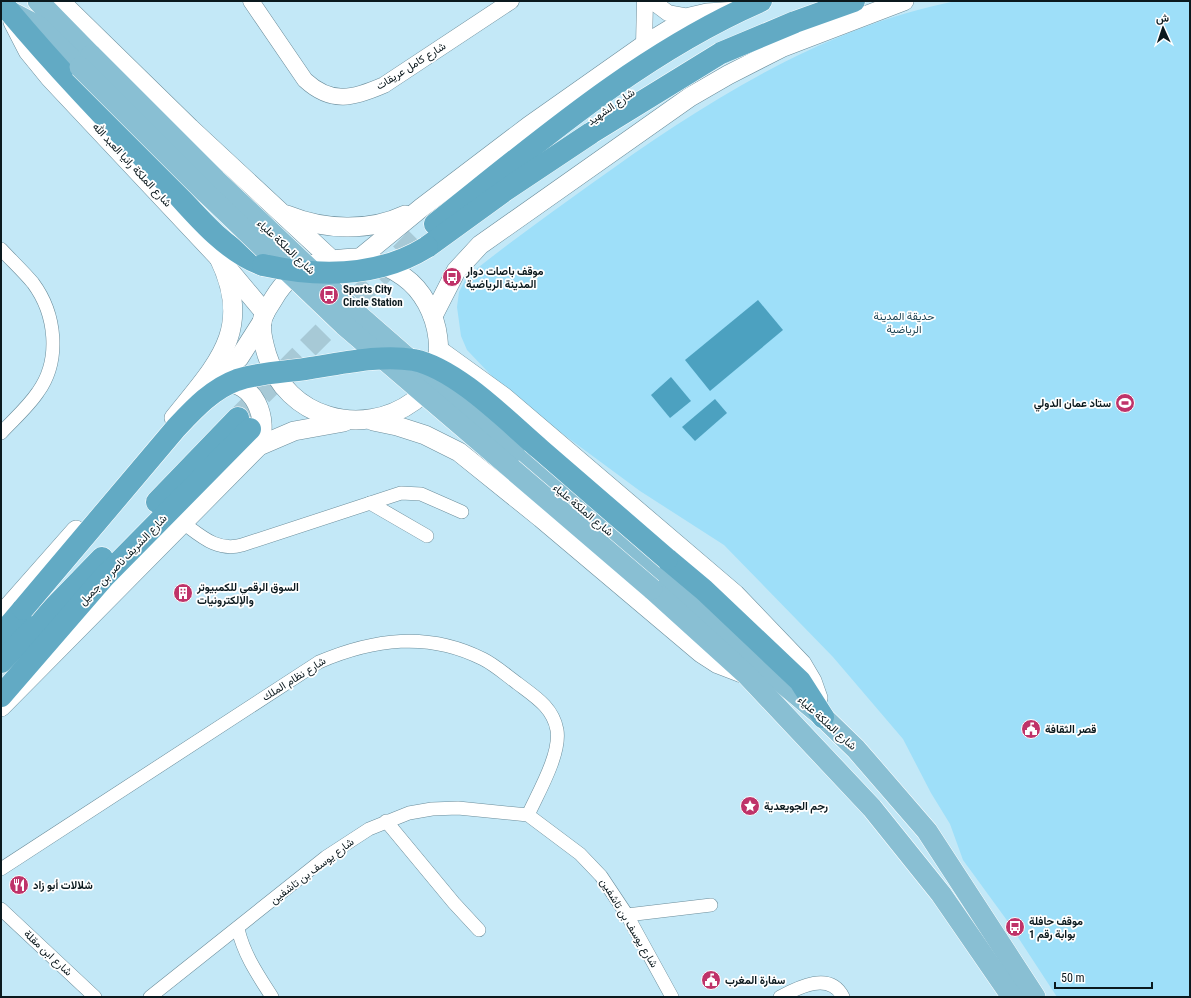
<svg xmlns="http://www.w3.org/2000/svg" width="1191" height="998" viewBox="0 0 1191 998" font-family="'Roboto Condensed',Vazirmatn,sans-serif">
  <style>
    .green { fill: #9edff9 }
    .water { fill: #4ca1c0 }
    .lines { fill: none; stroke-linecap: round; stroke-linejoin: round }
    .trunk-tunnel { stroke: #a7c9d6; stroke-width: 22; stroke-dasharray: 22 11; stroke-linecap: butt }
    .minor-casing { stroke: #6b8d9b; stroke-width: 14 }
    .tertiary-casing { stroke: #6b8d9b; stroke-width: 17 }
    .secondary-casing { stroke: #6b8d9b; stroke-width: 20 }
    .primary-casing { stroke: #fff; stroke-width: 22 }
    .trunk-casing { stroke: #fff; stroke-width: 23 }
    .minor { stroke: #fff; stroke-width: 13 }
    .tertiary { stroke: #fff; stroke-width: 16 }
    .secondary { stroke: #fff; stroke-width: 19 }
    .primary { stroke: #89bfd3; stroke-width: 21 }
    .trunk { stroke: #62aac4; stroke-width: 22 }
    .primary-bridge-casing { stroke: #fff; stroke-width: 22; stroke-linecap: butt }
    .trunk-bridge-casing { stroke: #fff; stroke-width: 23; stroke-linecap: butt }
    .primary-bridge { stroke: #89bfd3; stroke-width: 21 }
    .trunk-bridge { stroke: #62aac4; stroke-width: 22 }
    .labels { text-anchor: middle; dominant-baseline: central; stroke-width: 3.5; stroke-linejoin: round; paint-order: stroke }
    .street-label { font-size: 11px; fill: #0b191e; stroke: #fff }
    .poi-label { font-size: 11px; font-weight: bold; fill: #0b191e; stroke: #fff; text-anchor: start }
    .park-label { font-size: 11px; fill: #1e4453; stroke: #fff }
  </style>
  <rect width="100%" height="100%" fill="#c3e8f7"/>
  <path class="green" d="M956,1H1190V997H1057L1006,919L963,860L950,824L931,793L903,739L833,657L724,545L640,491L510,395L467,350L461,336L457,307L459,292L465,280L475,270C513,240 552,212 591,184C702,104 820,28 956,1Z"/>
  <g class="water">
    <path d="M758,300L783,330L710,391L685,360Z"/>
    <path d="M671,377L691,401L670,418L651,395Z"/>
    <path d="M715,399L727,413L695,441L682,427Z"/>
  </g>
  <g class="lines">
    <path class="trunk-tunnel" d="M238,418L420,235"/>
    <defs>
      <g id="minor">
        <path d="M1,249C11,260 23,271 33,283C56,314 61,360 38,392C28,407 13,420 1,433"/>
        <path d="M370,503L427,536"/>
        <path d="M182,522C201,536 217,552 242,545L401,493L421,494L462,512"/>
        <path d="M386,821L454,903L479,930"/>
        <path d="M1,869L319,662C373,639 428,631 483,659C495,665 506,675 517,683C534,696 553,707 557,730C561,754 538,793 528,815"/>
        <path d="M1,909L95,997"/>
        <path d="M627,915L711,905"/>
        <path d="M238,929C244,955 258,975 272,997"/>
        <path d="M150,997L326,857L369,829L409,813L432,809L458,808L528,815L580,854L601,876L627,915L672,997"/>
        <path d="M780,997C799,987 830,971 843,997"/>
      </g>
      <g id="tertiary">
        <path d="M251,1L305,80C332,105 354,98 384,85L511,1"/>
        <path d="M652,1L668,13L690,17"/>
        <path d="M644,45L645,1"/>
      </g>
      <g id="secondary">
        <path d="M60,1L190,128L331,259"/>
        <path d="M13,22L28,51L50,78L219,258L265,313"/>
        <path d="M287,215C324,230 369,232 405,215"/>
        <path d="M360,258C374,261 392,268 404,277C441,303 454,372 414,401C362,439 286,418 267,355C264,345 260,332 262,322C263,313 270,305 274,298C295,263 322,259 360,258Z"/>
        <path d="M360,258L421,208L529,126L644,45L690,17L707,13L737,11"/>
        <path d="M433,316L456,271L480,245L690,97L728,75L781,48L904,1"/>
        <path d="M439,350L504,397L735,594L802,664L812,681L818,698"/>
        <path d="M221,382C255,381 269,418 259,446"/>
        <path d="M211,383L239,358L262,322"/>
        <path d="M174,418C217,364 254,330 219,258"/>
        <path d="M373,421L397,426L425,435L459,452L541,518L701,653L718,664L744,674"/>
        <path d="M1,615L76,530"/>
        <path d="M1,707L259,446L294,431L344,422"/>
      </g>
      <g id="primary">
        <path d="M38,1L91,55"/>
        <path d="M1,3L9,11L38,26L80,67"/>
        <path d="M514,451L660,575L735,643L823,717L856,749L927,831L1035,997"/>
        <path d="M652,589L747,675L872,808L941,894L1012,997"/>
      </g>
      <g id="trunk">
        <path d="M9,11C56,67 106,119 157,172C187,204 221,250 263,265"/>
        <path d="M435,224C537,143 641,53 761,1"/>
        <path d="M427,247L507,189L591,133L721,53L795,22L854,1"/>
        <path d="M157,502L238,418"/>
        <path d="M667,559L704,590L800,681L823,717"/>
        <path d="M1,635L23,609"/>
        <path d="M1,662L102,558"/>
        <path d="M1,696L104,577L250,429"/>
      </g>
    </defs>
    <use href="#minor" class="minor-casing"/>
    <use href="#tertiary" class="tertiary-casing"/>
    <use href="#secondary" class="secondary-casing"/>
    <use href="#primary" class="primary-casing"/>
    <use href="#trunk" class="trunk-casing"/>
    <use href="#minor" class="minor"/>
    <use href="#tertiary" class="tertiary"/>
    <use href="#secondary" class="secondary"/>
    <use href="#primary" class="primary"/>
    <use href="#trunk" class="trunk"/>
    <defs>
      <g id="primary-bridge">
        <path d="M91,55L216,180L356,313L514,451"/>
        <path d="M80,67L206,193L344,325L652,589"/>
      </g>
      <g id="trunk-bridge">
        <path d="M263,265C318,277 377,278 427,247"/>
        <path d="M23,609L176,428C193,410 212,389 237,380C258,373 283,372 305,369C340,364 379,354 414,360C457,369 507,421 541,450C583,486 625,523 667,559"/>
      </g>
    </defs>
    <use href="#primary-bridge" class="primary-bridge-casing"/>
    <use href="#trunk-bridge" class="trunk-bridge-casing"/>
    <use href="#primary-bridge" class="primary-bridge"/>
    <use href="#trunk-bridge" class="trunk-bridge"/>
  </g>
  <defs>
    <symbol id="bus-disc" viewBox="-11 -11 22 22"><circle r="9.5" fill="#bf3369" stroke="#fff"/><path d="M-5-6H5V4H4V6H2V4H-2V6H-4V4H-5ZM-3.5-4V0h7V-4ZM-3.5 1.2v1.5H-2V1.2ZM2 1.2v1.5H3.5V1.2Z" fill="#fff"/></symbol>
    <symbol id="stadium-disc" viewBox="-11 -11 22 22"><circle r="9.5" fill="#bf3369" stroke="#fff"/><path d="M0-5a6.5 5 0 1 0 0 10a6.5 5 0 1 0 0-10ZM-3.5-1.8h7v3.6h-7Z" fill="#fff"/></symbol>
    <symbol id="building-disc" viewBox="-11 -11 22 22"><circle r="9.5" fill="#bf3369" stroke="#fff"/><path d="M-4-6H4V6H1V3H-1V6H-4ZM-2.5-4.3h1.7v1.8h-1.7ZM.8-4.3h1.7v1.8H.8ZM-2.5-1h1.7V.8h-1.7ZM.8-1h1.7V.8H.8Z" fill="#fff"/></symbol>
    <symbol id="civic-disc" viewBox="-11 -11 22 22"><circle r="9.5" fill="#bf3369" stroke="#fff"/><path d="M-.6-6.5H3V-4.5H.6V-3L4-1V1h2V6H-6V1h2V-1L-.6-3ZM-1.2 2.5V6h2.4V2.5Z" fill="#fff"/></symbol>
    <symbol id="sight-disc" viewBox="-11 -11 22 22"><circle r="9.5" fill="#bf3369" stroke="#fff"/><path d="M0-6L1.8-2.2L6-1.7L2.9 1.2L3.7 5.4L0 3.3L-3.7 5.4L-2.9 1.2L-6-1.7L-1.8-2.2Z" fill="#fff"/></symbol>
    <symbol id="restaurant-disc" viewBox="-11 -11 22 22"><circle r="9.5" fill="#bf3369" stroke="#fff"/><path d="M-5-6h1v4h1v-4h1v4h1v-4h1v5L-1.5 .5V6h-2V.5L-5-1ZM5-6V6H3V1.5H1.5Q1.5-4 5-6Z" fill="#fff"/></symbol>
  </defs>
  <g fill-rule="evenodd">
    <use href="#bus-disc" x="441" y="266" width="22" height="22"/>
    <use href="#bus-disc" x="318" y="284" width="22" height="22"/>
    <use href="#stadium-disc" x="1114" y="392" width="22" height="22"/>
    <use href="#building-disc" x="172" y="582" width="22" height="22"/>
    <use href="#civic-disc" x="1020" y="718" width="22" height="22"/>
    <use href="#sight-disc" x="739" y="795" width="22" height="22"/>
    <use href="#restaurant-disc" x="8" y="874" width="22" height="22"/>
    <use href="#bus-disc" x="1004" y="916" width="22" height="22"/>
    <use href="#civic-disc" x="700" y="969" width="22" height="22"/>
  </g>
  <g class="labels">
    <g class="street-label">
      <text transform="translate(411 66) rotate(-32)">شارع كامل عريقات</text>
      <text transform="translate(611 107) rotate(-35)">شارع الشهيد</text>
      <text transform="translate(132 165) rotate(47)">شارع الملكة رانيا العبد الله</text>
      <text transform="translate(286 247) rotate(43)">شارع الملكة علياء</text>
      <text transform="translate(583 510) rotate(40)">شارع الملكة علياء</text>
      <text transform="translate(123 560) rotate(-46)">شارع الشريف ناصر بن جميل</text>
      <text transform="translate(294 679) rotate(-32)">شارع نظام الملك</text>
      <text transform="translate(827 723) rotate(42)">شارع الملكة علياء</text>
      <text transform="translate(312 871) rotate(-37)">شارع يوسف بن تاشفين</text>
      <text transform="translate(629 923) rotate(59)">شارع يوسف بن تاشفين</text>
      <text transform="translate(48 953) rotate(43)">شارع ابن مقلة</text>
    </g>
    <g class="poi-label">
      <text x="466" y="271">موقف باصات دوار<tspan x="466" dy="13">المدينة الرياضية</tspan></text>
      <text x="343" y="289">Sports City<tspan x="343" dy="13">Circle Station</tspan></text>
      <text x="1111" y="403" text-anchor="end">ستاد عمان الدولي</text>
      <text x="197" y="587">السوق الرقمي للكمبيوتر<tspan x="197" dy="13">والإلكترونيات</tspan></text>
      <text x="1045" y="729">قصر الثقافة</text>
      <text x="764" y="806">رجم الجويعدية</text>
      <text x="33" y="885">شلالات أبو زاد</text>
      <text x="1029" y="921">موقف حافلة<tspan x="1029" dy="13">بوابة رقم 1</tspan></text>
      <text x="725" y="980">سفارة المغرب</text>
    </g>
    <g class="park-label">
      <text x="904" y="316">حديقة المدينة<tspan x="904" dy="13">الرياضية</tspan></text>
    </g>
  </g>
  <rect width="1191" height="998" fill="none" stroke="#0b191e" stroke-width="4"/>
  <g transform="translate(1163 28) rotate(357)" stroke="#ffffff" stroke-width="3" paint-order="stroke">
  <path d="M0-3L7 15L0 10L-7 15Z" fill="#0b191e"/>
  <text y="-6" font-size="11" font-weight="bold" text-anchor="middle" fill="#0b191e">ش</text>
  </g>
  <path d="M1055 982v6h97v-6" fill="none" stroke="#0b191e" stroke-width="2"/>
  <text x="1061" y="982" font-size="12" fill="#0b191e" stroke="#ffffff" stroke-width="3" paint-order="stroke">50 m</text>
</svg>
